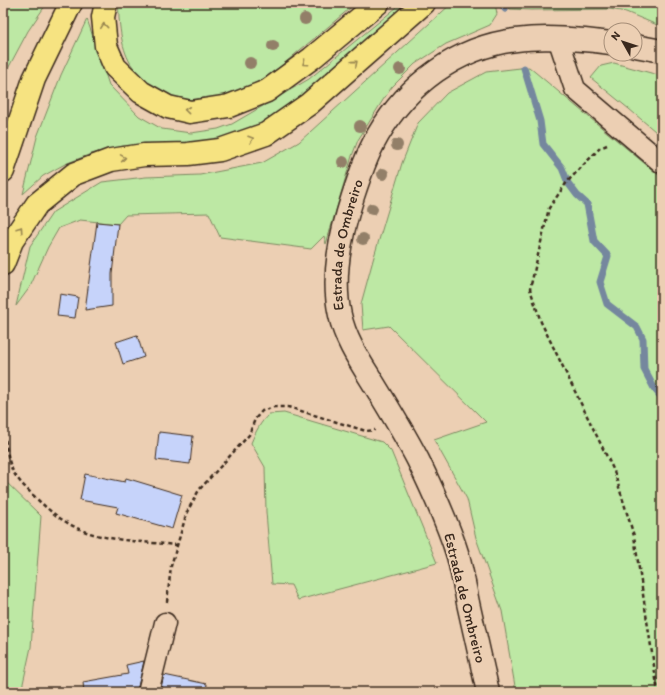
<svg xmlns="http://www.w3.org/2000/svg" width="665" height="695" viewBox="0 0 665 695" font-family="Itim,sans-serif">
  <style>
    .green { fill: #bde8a4; stroke: #7c8961 }
    .lines { fill: none; stroke-linecap: round; stroke-linejoin: round }
    .stream { stroke: #74879e; stroke-width: 7 }
    .building { fill: #c6d3fa; stroke: #3b2a1e }
    .street-casing { stroke: #3b2a1e; stroke-width: 23 }
    .secondary-casing { stroke: #3b2a1e; stroke-width: 25 }
    .highway-casing { stroke: #3b2a1e; stroke-width: 25 }
    .path { stroke: #3b2a1e; stroke-width: 2.5; stroke-dasharray: 4 3; stroke-linecap: butt }
    .street { stroke: #eccfb3; stroke-width: 20 }
    .secondary { stroke: #eccfb3; stroke-width: 22 }
    .highway { stroke: #f6e381; stroke-width: 22 }
    .tree { fill: #927f68 }
    .oneway { stroke: #988650 }
    .labels { text-anchor: middle; dominant-baseline: central; stroke-width: 4; stroke-linejoin: round; paint-order: stroke }
    .street-label { font-size: 15px; fill: #3b2a1e; stroke: #eccfb3 }
  </style>
  <rect width="100%" height="100%" fill="#eccfb3"/>
  <filter id="ink" filterUnits="userSpaceOnUse"><feTurbulence type="fractalNoise" baseFrequency=".025" numOctaves="2"/><feDisplacementMap in="SourceGraphic" scale="8" xChannelSelector="R" yChannelSelector="G"/><feConvolveMatrix kernelMatrix="1 2 1 2 8 2 1 2 1" color-interpolation-filters="sRGB"/></filter>
  <g filter="url(#ink)">
    <g class="green">
      <path d="M3,3H47L28,31L3,78Z"/>
      <path d="M119,3H356C337,19 319,35 300,50C286,62 272,74 256,83C230,100 195,105 166,94C156,90 148,83 141,76C124,61 121,39 119,18C119,13 118,8 119,3Z"/>
      <path d="M402,3H410L297,101L262,125L239,136L184,145L123,146L91,154L65,164L43,176L23,194L37,137L61,75L87,19L109,85L139,116L162,129L191,133L218,129L232,124L309,79Z"/>
      <path d="M452,3H495L497,14L490,25L446,44L415,64L392,87L383,100L358,140L352,156L326,244L324,236L311,249L220,237L209,213L126,215L118,224L80,220L59,228L48,247L30,287L16,306L30,246L53,212L102,182L146,177L200,175L262,163L299,142Z"/>
      <path d="M507,3H662V27L626,12L610,9L531,10L510,9Z"/>
      <path d="M614,63L662,76V137L629,109L591,78L601,66Z"/>
      <path d="M529,67L662,178V692H516L502,611L476,538L467,499L434,440L486,422L389,326L363,330L361,304L373,260L402,163L418,123L447,93L486,72Z"/>
      <path d="M284,413L382,442L391,451L437,563L298,600L291,585L272,584L266,512L265,467L251,443C256,431 260,423 269,414Z"/>
      <path d="M3,479L41,516L31,647L22,688V692H4L3,681Z"/>
    </g>
    <g class="lines">
      <g class="stream">
        <path d="M502,3L505,9"/>
        <path d="M524,68L540,121L543,144L562,168L568,183L577,195L587,204L594,241L608,256L600,282L607,304L637,327L643,339L644,369L654,388L662,398"/>
      </g>
    </g>
    <g class="building">
      <path d="M97,222L118,224L112,274V306L85,310Z"/>
      <path d="M60,294L78,297L75,318L57,316Z"/>
      <path d="M137,335L144,357L123,364L116,342Z"/>
      <path d="M159,432L193,436L190,464L156,460Z"/>
      <path d="M85,474L125,482L126,478L182,495L172,529L116,513L118,507L80,500Z"/>
      <path d="M144,661L137,692H84L83,682L128,674L126,665Z"/>
      <path d="M164,675L207,684L206,692H160Z"/>
    </g>
    <g class="lines">
      <defs>
        <g id="street">
          <path d="M558,38L575,89L662,163"/>
          <path d="M148,692L165,623"/>
        </g>
        <g id="secondary">
          <path d="M635,46L662,51"/>
          <path id="s1" d="M488,692C481,662 475,633 468,603C465,587 462,572 458,556C448,523 433,491 418,460C404,433 388,407 372,381C359,360 345,339 340,315C331,276 341,233 353,196C360,175 367,154 378,135C407,85 457,47 516,40C547,36 579,39 611,43"/>
        </g>
        <g id="highway">
          <path d="M106,3L103,17L106,46L115,67L141,92L168,107L190,112L229,106L267,91L312,58L378,3"/>
          <path d="M3,171L34,79L71,3"/>
          <path d="M3,264L12,241L37,204L74,174L111,160L144,155L188,154L220,150L266,134L309,104L424,3"/>
        </g>
      </defs>
      <use href="#street" class="street-casing"/>
      <use href="#secondary" class="secondary-casing"/>
      <use href="#highway" class="highway-casing"/>
      <g class="path">
        <path d="M607,145L600,148L567,182L549,208L530,289L541,322L614,471L634,536L658,692"/>
        <path d="M3,419C5,435 6,452 11,467C16,479 25,487 34,496C46,508 59,519 75,527C101,541 147,542 177,545"/>
        <path d="M167,602L171,566L187,512L199,490L249,435L255,419L262,411L274,407H288L366,431L375,430"/>
      </g>
      <use href="#street" class="street"/>
      <use href="#secondary" class="secondary"/>
      <use href="#highway" class="highway"/>
    </g>
    <g class="tree">
      <circle cx="305" cy="19" r="6"/>
      <circle cx="273" cy="46" r="6"/>
      <circle cx="250" cy="63" r="6"/>
      <circle cx="400" cy="69" r="6"/>
      <circle cx="360" cy="126" r="6"/>
      <circle cx="397" cy="145" r="6"/>
      <circle cx="343" cy="162" r="6"/>
      <circle cx="383" cy="174" r="6"/>
      <circle cx="372" cy="209" r="6"/>
      <circle cx="363" cy="239" r="6"/>
    </g>
    <defs><path id="oneway-chevron" d="M-2-3.5L2.5 0L-2 3.5" fill="none" stroke-width="1.6" stroke-linecap="round" stroke-linejoin="round"/></defs>
    <g class="oneway">
      <use href="#oneway-chevron" transform="translate(104 26) rotate(-96)"/>
      <use href="#oneway-chevron" transform="translate(305 63) rotate(145)"/>
      <use href="#oneway-chevron" transform="translate(355 63) rotate(-41)"/>
      <use href="#oneway-chevron" transform="translate(187 110) rotate(-174)"/>
      <use href="#oneway-chevron" transform="translate(251 139) rotate(-19)"/>
      <use href="#oneway-chevron" transform="translate(123 158) rotate(-9)"/>
      <use href="#oneway-chevron" transform="translate(20 229) rotate(-56)"/>
    </g>
  </g>
  <g class="labels">
    <g class="street-label">
      <text stroke="none"><textPath href="#s1" startOffset="480">Estrada de Ombreiro</textPath></text>
      <text transform="translate(465 598) rotate(76)">Estrada de Ombreiro</text>
    </g>
  </g>
  <rect width="665" height="695" fill="none" stroke="#eccfb3" stroke-width="16"/>
  <rect x="8" y="8" width="649" height="679" fill="none" stroke="#3b2a1e" stroke-width="1.5" filter="url(#ink)"/>
  <g transform="translate(623 42) rotate(309)"><circle r="19" fill="#eccfb3" stroke="#a58d77"/>
  <path d="M0-3L7 15L0 10L-7 15Z" fill="#3b2a1e"/>
  <text y="-6" font-size="11" font-weight="bold" text-anchor="middle" fill="#3b2a1e">N</text>
  </g>
</svg>
